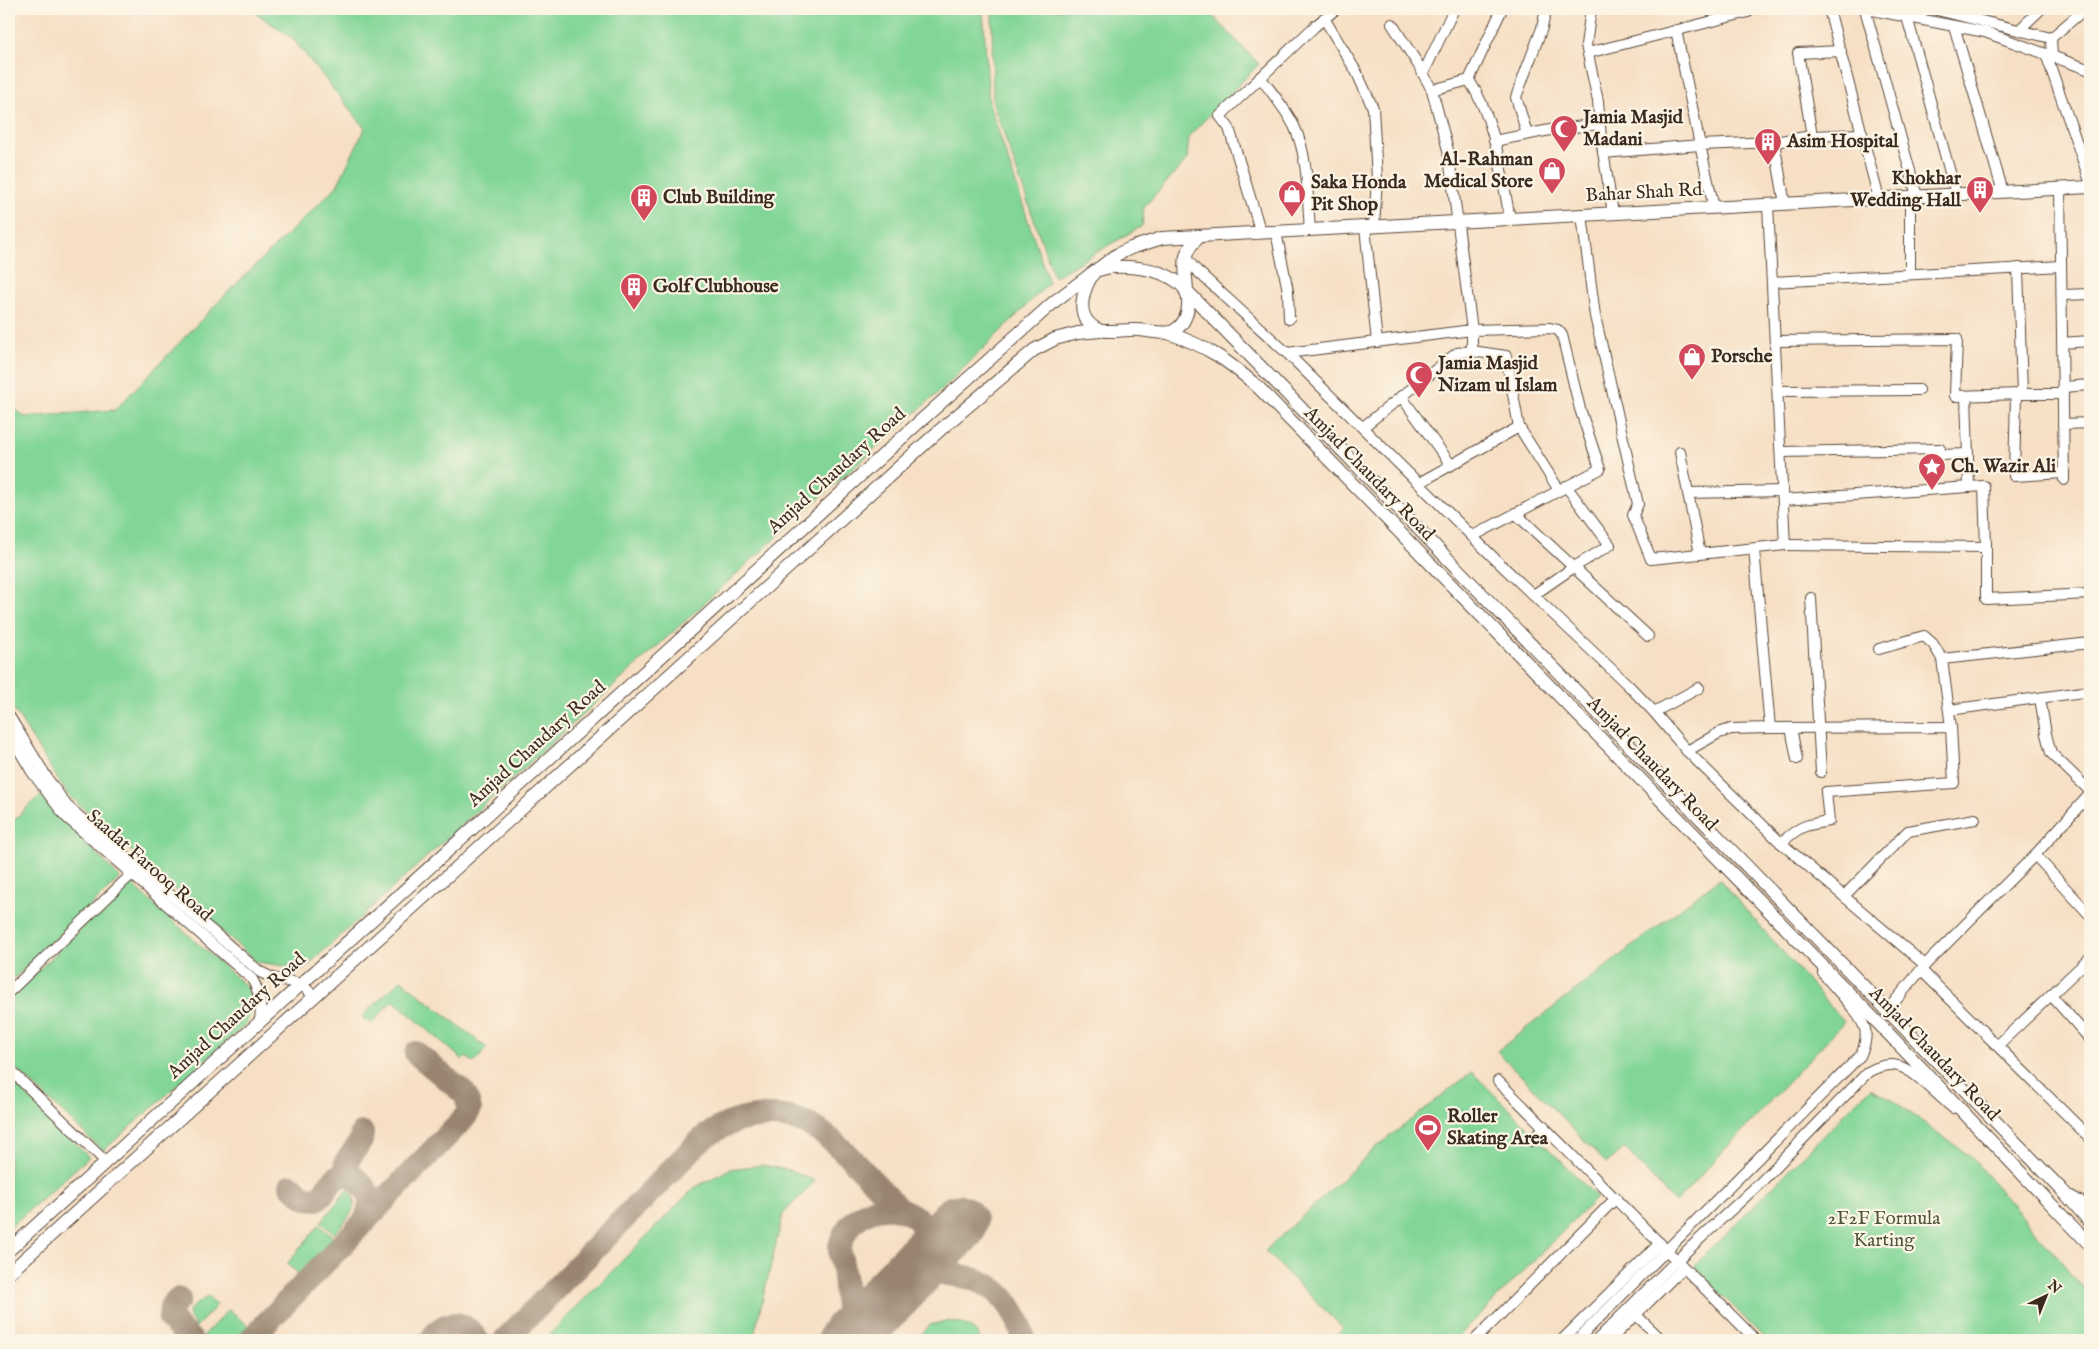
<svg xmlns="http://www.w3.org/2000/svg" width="2099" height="1349" viewBox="0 0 2099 1349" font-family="'IM FELL English',serif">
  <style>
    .green { fill: #81d597; stroke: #5e805a }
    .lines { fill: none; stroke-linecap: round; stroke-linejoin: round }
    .taxiway { stroke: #988471; stroke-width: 24 }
    .runway { stroke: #988471; stroke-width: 59 }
    .minor-casing { stroke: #574537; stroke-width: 12 }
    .major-casing { stroke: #574537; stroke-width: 14 }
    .minor { stroke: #fff; stroke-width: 10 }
    .major { stroke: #fff; stroke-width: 12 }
    .labels { text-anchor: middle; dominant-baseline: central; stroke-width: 4.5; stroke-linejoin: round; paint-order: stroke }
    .poi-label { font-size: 19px; font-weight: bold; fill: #3b2a1e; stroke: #fcf5e5; text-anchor: start }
    .street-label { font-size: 19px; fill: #3b2a1e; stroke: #fcf5e5 }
    .park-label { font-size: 19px; fill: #4c553c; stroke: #fcf5e5 }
  </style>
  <rect width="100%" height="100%" fill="#fcf5e5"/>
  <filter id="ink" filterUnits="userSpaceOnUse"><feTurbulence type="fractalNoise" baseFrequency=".02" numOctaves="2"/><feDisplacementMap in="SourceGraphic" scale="10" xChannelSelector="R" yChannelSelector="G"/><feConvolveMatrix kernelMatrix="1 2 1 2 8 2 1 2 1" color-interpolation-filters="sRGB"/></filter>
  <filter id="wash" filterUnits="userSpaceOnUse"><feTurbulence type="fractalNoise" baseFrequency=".0096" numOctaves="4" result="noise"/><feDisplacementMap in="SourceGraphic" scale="20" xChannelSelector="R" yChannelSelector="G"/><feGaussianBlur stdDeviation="1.12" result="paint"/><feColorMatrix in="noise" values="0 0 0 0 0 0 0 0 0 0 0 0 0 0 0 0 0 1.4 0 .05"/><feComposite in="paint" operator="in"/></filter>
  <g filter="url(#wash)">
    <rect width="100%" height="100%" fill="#f6dfc4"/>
    <g class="green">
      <path d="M250,9H983L989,103L1049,283L946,386L835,484L304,969L257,962L67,794L9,702V404L25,417L115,410L226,294L337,186L365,128L292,38Z"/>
      <path d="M992,9H1206L1259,64L1189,136L1187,160L1144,207L1142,226L1054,277L993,103Z"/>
      <path d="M40,795L120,878L9,983V825Z"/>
      <path d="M1719,879L1844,1022L1675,1203L1625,1148L1606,1163L1497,1051Z"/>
      <path d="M129,882L249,989L254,1007L245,1025L103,1151L9,1062V999Z"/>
      <path d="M401,980L487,1048L474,1063L466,1057L463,1060L393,1000L372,1023L364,1020L363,1015Z"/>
      <path d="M1472,1072L1597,1197L1455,1340H1331L1343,1328L1265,1251L1380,1144Z"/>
      <path d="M9,1078L89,1157L9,1228Z"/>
      <path d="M1870,1088L1890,1098L1971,1157L2090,1295V1340H1766L1694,1266Z"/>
      <path d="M762,1165L789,1170L815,1181L783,1214L753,1340H544L694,1188L730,1169Z"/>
      <path d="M348,1189C365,1205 344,1222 334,1234L321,1222Z"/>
      <path d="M319,1225L333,1237L300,1275L287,1264Z"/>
      <path d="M208,1296L217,1305L196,1327L189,1316L190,1309Z"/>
      <path d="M229,1309L249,1327L237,1340H207L203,1336Z"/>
      <path d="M945,1321C960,1322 974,1325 981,1340H914L930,1325Z"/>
    </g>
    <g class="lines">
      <g class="taxiway">
        <path d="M353,1176L348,1170L346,1162L361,1141L362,1133"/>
        <path d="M291,1186L306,1198L317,1199C325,1193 330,1181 339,1176C352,1169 367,1188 370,1199C371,1207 367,1215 365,1222"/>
        <path d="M908,1276C963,1268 1010,1279 1024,1340"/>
        <path d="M179,1299L171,1307L170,1319L191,1340"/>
        <path d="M250,1340L465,1117L470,1109L465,1094L416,1053"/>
        <path d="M431,1340C443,1319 465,1319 477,1340"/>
        <path d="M505,1340L689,1152C695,1146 701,1139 709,1134C740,1114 785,1108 818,1130C848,1151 872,1182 898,1208"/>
        <path d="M845,1340L849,1334L848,1322C847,1304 845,1286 843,1269C842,1262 839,1253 840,1246C847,1215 884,1197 912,1215C917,1218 922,1223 923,1230C925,1246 915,1262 908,1276"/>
      </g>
      <path class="runway" d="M847,1340L958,1224"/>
    </g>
  </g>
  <g filter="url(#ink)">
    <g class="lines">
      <defs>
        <g id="minor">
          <path d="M1591,9L1586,45L1598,101L1601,139L1613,213"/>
          <path d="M1829,9L1879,199"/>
          <path d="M1865,9L1917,196"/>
          <path d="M1867,9L1985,32L2090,70"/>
          <path d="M1933,9L2051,38L2052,57"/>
          <path d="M1907,17L1956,194"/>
          <path d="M1324,18L1357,73L1373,108L1377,178L1374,227"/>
          <path d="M1954,26L2003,192"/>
          <path d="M2019,30L2041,9"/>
          <path d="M2051,38L2085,9"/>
          <path d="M1588,53L1748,12L1749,9"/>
          <path d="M2046,54L2090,181"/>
          <path d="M1423,74L1454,9"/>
          <path d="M1260,77C1272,93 1287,110 1295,128C1309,160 1307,196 1310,230"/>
          <path d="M1469,80C1496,121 1501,172 1510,219"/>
          <path d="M1432,90L1469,80L1502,9"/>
          <path d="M1527,134L1516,97L1542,28L1546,9"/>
          <path d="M1812,136L1798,53L1841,51"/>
          <path d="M1494,141L1550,130L1600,124"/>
          <path d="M1774,142L1812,136L1862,134"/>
          <path d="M1603,153L1700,145L1676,30"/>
          <path d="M2060,188L2064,480"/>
          <path d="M1910,197V274"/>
          <path d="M1714,208L1700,145L1774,142L1785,204"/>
          <path d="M1582,215L1595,316L1638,504L1633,515L1651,559L1785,545L1768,205"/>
          <path d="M1365,227L1377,342"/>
          <path d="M1276,232L1288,291L1289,319"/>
          <path d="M1261,233L1229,128L1220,116L1314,27L1336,9"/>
          <path d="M1185,257L1195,269L1287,353L1494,558L1628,685L1654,712L1687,751L1781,843L1925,965"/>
          <path d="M2018,268L2022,394H2063"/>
          <path d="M1772,282L2061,266"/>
          <path d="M2062,295L2090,294"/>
          <path d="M1775,341L1957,339L1955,396L2022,394"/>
          <path d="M2062,343L2090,341"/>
          <path d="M1287,353L1472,330L1448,150L1432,90L1419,66L1392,24"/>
          <path d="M2063,387L2090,385"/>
          <path d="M1778,391L1919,390"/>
          <path d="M2016,395L2014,476L2064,473"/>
          <path d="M1401,396L1451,465"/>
          <path d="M2063,424L2090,423"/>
          <path d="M1363,427L1457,353L1472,351"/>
          <path d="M1680,452L1700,554"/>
          <path d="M1781,452L1940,449L1939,455L1968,454"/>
          <path d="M1419,483L1519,427"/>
          <path d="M1688,493L1783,491"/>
          <path d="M1783,500L1969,487L1966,396"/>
          <path d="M1515,513L1648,636"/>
          <path d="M1473,536L1600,469L1580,409L1562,335L1558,330L1550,328L1472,330V351L1506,356L1519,427L1559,490"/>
          <path d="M1785,545L1986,547L1984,486L1969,487"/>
          <path d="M1986,547V599L2090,594"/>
          <path d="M1535,594L1574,567L1610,545L1566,486"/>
          <path d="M1811,598L1821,772"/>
          <path d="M1879,649L1924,636L1933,644L1942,659"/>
          <path d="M2040,698L2046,734L2051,753L2090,791"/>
          <path d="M1949,710L2090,691"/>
          <path d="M1654,712L1699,688"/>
          <path d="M9,716L49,781L67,806L260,972L273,978L301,984L314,996"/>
          <path d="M1951,727L1942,659L2090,643"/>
          <path d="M1770,728L1951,727L1954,783L1826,792L1829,821C1804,825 1800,826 1781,843"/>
          <path d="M1791,728L1797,759"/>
          <path d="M9,733L32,772L65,816L252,979C260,992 262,1005 260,1021"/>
          <path d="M1687,751L1719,733L1731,729L1770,728L1754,549"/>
          <path d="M2035,855L2090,915"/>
          <path d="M1844,896L1908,831L1975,819"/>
          <path d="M1922,971L2090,1138"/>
          <path d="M9,992L136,870"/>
          <path d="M2051,995L2090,1039"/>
          <path d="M1886,1012L1925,965L2035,855L2090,794"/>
          <path d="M1998,1045L2090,958"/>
          <path d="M9,1069L105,1161"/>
          <path d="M1498,1081L1756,1340"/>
          <path d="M1532,1141L1544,1126"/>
          <path d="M2071,1196L2090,1207"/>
          <path d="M1635,1314L1662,1340"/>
          <path d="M1475,1340L1616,1198"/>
          <path d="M1562,1340L1660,1243"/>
          <path d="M1577,1340L1860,1056C1864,1048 1867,1038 1865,1029C1860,1012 1834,988 1823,973"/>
          <path d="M1597,1340L1676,1261L1761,1182L1868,1072C1877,1067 1887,1063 1898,1066C1915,1070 1939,1097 1953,1108"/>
          <path d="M1610,1340L1683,1268"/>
        </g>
        <g id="major">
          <path d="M1199,237C1179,255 1186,266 1187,291L2062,1190L2090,1222"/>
          <path d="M1110,267C1134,266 1161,268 1180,284C1193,294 1190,321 1175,330C1166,336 1148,330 1137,330C1128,329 1106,333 1099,330C1072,318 1083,288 1095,271Z"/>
          <path d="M1168,333C1209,347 1227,360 1259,388L1884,1029L2090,1245"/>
          <path d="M9,1250L917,424L1055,301L1095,271L1118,254L1131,248L1162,238L2090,187"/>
          <path d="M9,1273L940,430L1034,350L1055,339L1078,333L1100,331"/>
        </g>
      </defs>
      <use href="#minor" class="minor-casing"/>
      <use href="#major" class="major-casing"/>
      <use href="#minor" class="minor"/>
      <use href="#major" class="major"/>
    </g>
  </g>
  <defs>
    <symbol id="mosque-pin" viewBox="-11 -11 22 30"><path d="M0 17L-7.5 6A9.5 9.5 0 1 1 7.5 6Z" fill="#d1495b" stroke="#fcf5e5"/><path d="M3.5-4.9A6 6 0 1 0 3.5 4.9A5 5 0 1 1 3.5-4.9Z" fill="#fff"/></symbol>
    <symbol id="building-pin" viewBox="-11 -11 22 30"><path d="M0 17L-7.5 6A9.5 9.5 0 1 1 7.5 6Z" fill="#d1495b" stroke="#fcf5e5"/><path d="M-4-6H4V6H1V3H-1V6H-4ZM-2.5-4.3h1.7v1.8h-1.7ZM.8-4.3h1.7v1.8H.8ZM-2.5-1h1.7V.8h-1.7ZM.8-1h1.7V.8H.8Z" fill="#fff"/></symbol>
    <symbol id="shop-pin" viewBox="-11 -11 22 30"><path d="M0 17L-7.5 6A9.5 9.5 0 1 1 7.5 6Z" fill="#d1495b" stroke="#fcf5e5"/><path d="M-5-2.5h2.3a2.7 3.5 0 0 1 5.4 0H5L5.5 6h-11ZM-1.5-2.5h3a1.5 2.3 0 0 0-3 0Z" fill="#fff"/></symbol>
    <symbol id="sight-pin" viewBox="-11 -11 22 30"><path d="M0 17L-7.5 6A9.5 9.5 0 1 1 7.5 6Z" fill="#d1495b" stroke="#fcf5e5"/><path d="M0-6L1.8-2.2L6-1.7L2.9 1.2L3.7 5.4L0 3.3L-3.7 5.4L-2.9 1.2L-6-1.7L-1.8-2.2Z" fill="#fff"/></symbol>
    <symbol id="stadium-pin" viewBox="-11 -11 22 30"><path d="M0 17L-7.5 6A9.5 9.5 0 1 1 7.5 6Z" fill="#d1495b" stroke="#fcf5e5"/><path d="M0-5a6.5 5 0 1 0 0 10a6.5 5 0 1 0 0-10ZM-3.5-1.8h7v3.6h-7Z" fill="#fff"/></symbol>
  </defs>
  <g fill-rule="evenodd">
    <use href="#mosque-pin" x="1548" y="113" width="32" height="43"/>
    <use href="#building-pin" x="1752" y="126" width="32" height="43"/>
    <use href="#shop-pin" x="1536" y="155" width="32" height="43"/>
    <use href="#building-pin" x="1964" y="174" width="32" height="43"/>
    <use href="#shop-pin" x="1276" y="178" width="32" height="43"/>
    <use href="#building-pin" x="628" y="182" width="32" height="43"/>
    <use href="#building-pin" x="618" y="271" width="32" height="43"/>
    <use href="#shop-pin" x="1676" y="341" width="32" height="43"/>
    <use href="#mosque-pin" x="1403" y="359" width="32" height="43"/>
    <use href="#sight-pin" x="1916" y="451" width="32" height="43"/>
    <use href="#stadium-pin" x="1412" y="1112" width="32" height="43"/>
  </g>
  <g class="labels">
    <g class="poi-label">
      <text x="1583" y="118">Jamia Masjid<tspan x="1583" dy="22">Madani</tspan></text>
      <text x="1787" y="142">Asim Hospital</text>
      <text x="1533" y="160" text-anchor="end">Al-Rahman<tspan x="1533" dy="22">Medical Store</tspan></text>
      <text x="1961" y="179" text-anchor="end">Khokhar<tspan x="1961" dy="22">Wedding Hall</tspan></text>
      <text x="1311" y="183">Saka Honda<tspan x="1311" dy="22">Pit Shop</tspan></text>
      <text x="663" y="198">Club Building</text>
      <text x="653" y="287">Golf Clubhouse</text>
      <text x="1711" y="357">Porsche</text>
      <text x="1438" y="364">Jamia Masjid<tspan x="1438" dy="22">Nizam ul Islam</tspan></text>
      <text x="1951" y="467">Ch. Wazir Ali</text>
      <text x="1447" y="1117">Roller<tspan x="1447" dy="22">Skating Area</tspan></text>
    </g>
    <g class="street-label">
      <text transform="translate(1644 193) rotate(-3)">Bahar Shah Rd</text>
      <text transform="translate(837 471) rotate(-42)">Amjad Chaudary Road</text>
      <text transform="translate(1369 474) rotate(46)">Amjad Chaudary Road</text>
      <text transform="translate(537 744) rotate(-42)">Amjad Chaudary Road</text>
      <text transform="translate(1652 764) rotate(46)">Amjad Chaudary Road</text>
      <text transform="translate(149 866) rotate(41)">Saadat Farooq Road</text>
      <text transform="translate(237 1016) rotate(-42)">Amjad Chaudary Road</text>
      <text transform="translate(1934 1054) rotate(46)">Amjad Chaudary Road</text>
    </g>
    <g class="park-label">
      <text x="1884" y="1219">2F2F Formula<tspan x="1884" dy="22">Karting</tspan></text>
    </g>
  </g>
  <rect width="2099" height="1349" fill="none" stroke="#fcf5e5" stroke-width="30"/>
  <g transform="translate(2046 1296) rotate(43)" stroke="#fcf5e5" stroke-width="4" paint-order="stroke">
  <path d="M0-4L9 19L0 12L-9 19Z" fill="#3b2a1e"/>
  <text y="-8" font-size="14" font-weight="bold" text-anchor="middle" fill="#3b2a1e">N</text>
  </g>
</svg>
